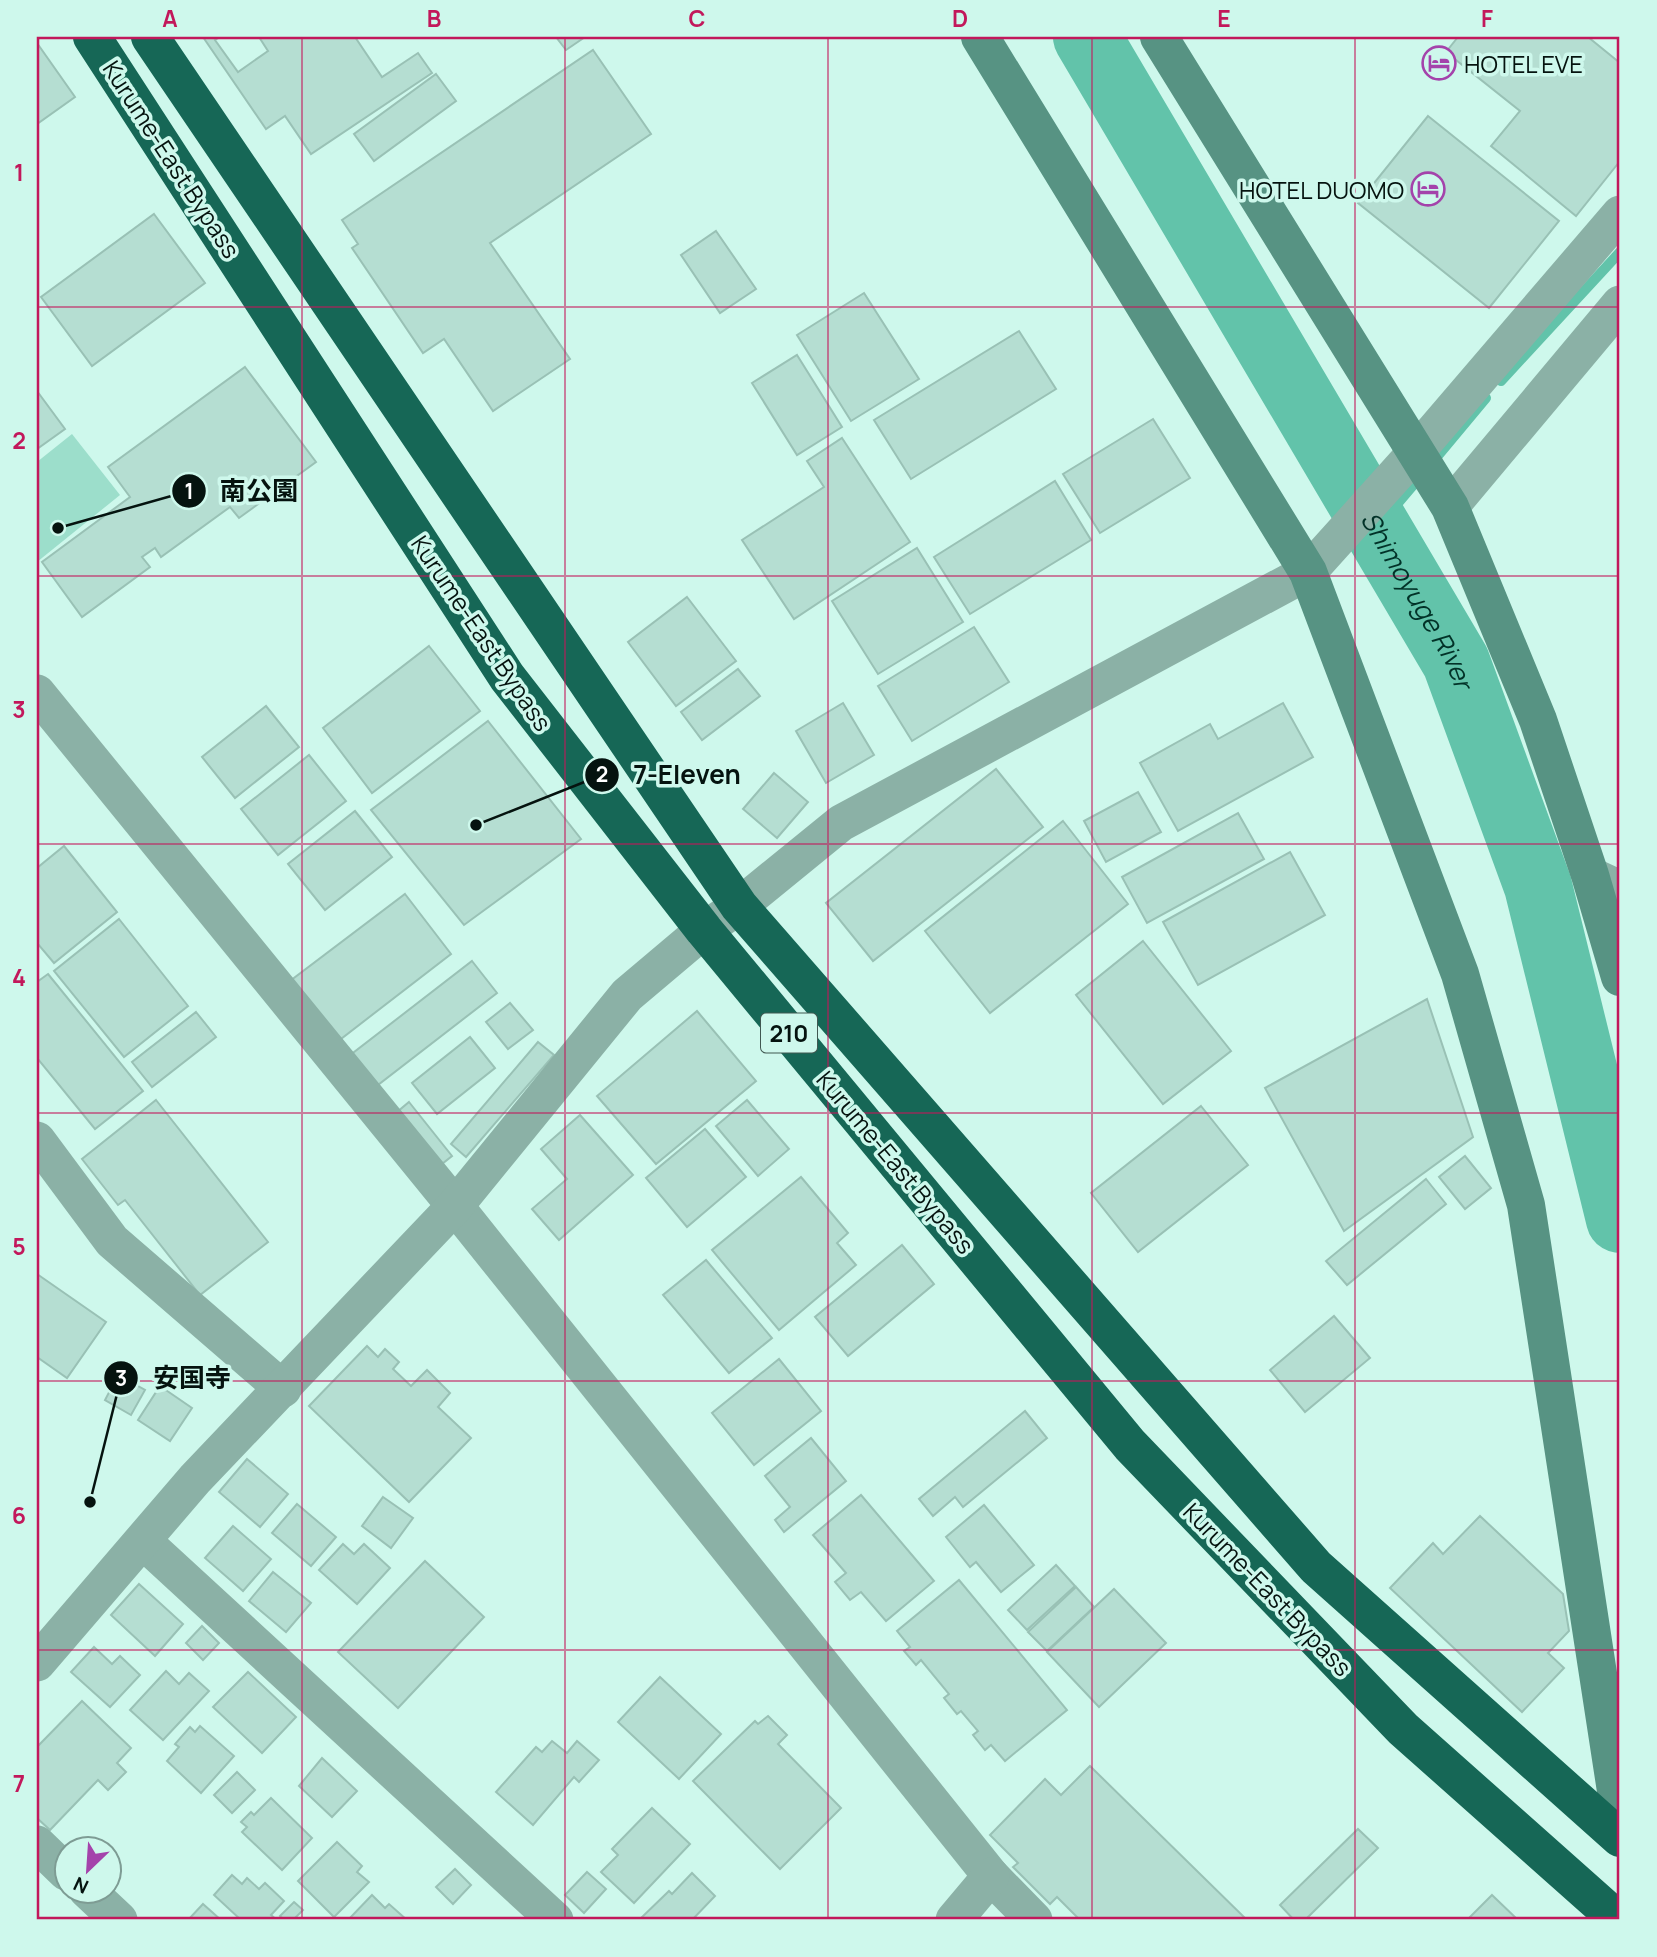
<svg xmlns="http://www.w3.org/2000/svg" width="1657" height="1957" viewBox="0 0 1657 1957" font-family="Manrope,'Noto Sans JP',sans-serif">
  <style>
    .green { fill: #9cdecb }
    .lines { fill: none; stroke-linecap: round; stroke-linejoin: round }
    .stream { stroke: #62c3aa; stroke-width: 10 }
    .river { stroke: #62c3aa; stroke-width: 68 }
    .building { fill: #b5ded2; stroke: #99c1b5; stroke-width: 2 }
    .street { stroke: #8bb1a6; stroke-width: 37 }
    .secondary { stroke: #579383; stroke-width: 38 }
    .highway { stroke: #166756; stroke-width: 38 }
    .grid { fill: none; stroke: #c2185b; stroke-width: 2; stroke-opacity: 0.55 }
    .labels { text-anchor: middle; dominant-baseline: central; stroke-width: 7; stroke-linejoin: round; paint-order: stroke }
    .shield { fill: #cef8ec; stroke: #415851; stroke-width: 2 }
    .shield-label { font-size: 23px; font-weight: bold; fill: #05130f }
    .poi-label { font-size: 24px; fill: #05130f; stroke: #cef8ec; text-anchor: start }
    .street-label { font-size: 24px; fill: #05130f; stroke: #cef8ec }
    .water-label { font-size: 26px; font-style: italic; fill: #023228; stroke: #cef8ec }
    .leader { fill: none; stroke: #05130f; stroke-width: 2.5 }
    .callout-dot { fill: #05130f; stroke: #cef8ec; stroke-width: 2.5 }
    .mark-label { font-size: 21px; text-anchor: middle; font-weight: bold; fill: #fff }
    .callout-label { font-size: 26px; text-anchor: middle; font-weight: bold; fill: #05130f; stroke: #cef8ec; stroke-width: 7; stroke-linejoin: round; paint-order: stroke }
    .neatline { fill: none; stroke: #c2185b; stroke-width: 2.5 }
    .grid-label { font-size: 23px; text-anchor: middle; font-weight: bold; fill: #c2185b }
  </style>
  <rect width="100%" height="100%" fill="#cef8ec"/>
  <path class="green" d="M72,434L120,495L37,562V462Z"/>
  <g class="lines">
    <g class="stream">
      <path d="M1501,381L1620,252"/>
      <path d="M1431,464L1486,398"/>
      <path d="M1376,529L1421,476"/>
    </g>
    <path class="river" id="s1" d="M1087,37L1456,662L1538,886L1620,1219"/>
  </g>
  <g class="building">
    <path d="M203,37H220L215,40L238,72L268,51L259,37H355L382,77L418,53L432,73L311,154L285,116L266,129Z"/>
    <path d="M556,37H585L566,50Z"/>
    <path d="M1458,37H1588L1620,63V161L1576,216L1491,146L1520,111L1446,52Z"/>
    <path d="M37,43L75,97L37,124Z"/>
    <path d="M593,50L651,134L490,243L570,359L493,411L444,339L423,353L352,248L358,244L342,220Z"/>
    <path d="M436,74L456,101L374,161L354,134Z"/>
    <path d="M1428,116L1559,221L1489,308L1358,203Z"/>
    <path d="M154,214L205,283L92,366L41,297Z"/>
    <path d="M716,231L756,289L720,313L681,255Z"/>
    <path d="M864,293L919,379L851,421L797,335Z"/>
    <path d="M1019,331L1056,389L911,479L874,420Z"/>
    <path d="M797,355L842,427L797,455L752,383Z"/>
    <path d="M245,367L316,462L239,518L230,507L161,557L155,548L142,557L150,567L82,617L42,562L130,497L108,467Z"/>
    <path d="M37,391L65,429L37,449Z"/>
    <path d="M1153,419L1190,478L1100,533L1063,474Z"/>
    <path d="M842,438L910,542L794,619L742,540L824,487L807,461Z"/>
    <path d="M1055,481L1091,540L970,614L934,557Z"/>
    <path d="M917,548L963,622L878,674L832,601Z"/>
    <path d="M687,597L736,661L676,706L628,642Z"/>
    <path d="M974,627L1009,682L912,741L878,686Z"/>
    <path d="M429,646L480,711L372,793L323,728Z"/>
    <path d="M738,669L760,696L702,740L681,712Z"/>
    <path d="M843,703L874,755L826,783L796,731Z"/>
    <path d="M1283,703L1313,757L1178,831L1140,763L1210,724L1218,739Z"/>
    <path d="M266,706L299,747L235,798L202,757Z"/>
    <path d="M488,721L581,839L464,925L371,810Z"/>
    <path d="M309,755L346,801L278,855L241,809Z"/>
    <path d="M996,769L1043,827L873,961L826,903Z"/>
    <path d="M774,773L808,802L777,838L743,809Z"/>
    <path d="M1138,792L1161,832L1106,862L1084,821Z"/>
    <path d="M355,811L392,857L325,910L288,864Z"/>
    <path d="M1238,813L1264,859L1147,923L1122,877Z"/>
    <path d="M1063,821L1128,904L990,1013L925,931Z"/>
    <path d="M64,846L117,912L54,963L37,943V868Z"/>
    <path d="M1290,852L1325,915L1198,985L1163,922Z"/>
    <path d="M405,894L451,954L337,1042L290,981Z"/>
    <path d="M119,919L188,1006L124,1057L54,971Z"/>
    <path d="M1143,941L1231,1051L1163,1104L1076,995Z"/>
    <path d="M472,961L497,993L374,1088L349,1056Z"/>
    <path d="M48,974L143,1091L95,1129L37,1058V982Z"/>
    <path d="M1427,999L1473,1137L1344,1231L1265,1088Z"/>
    <path d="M510,1003L533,1030L508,1049L486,1022Z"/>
    <path d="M697,1011L756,1081L656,1164L597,1096Z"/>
    <path d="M196,1012L216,1037L152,1087L132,1062Z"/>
    <path d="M470,1037L495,1068L437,1114L412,1083Z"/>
    <path d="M538,1042L554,1055L466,1157L451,1144Z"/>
    <path d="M156,1100L268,1242L200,1295L125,1200L118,1205L82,1159Z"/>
    <path d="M747,1100L789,1149L758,1176L716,1126Z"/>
    <path d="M409,1102L452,1156L433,1171L390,1118Z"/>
    <path d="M1201,1106L1248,1165L1138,1252L1091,1193Z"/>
    <path d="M580,1115L633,1175L559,1240L532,1209L567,1179L541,1149Z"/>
    <path d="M705,1129L746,1177L687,1227L646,1178Z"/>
    <path d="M1465,1156L1491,1188L1465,1209L1439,1177Z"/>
    <path d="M801,1177L848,1233L837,1243L856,1265L779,1330L712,1250Z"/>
    <path d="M1426,1179L1446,1204L1347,1285L1326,1261Z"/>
    <path d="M902,1245L934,1284L848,1356L815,1317Z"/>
    <path d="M706,1260L772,1338L729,1373L663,1295Z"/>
    <path d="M37,1274L106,1322L67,1378L37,1357Z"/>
    <path d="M1334,1316L1370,1358L1305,1412L1270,1370Z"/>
    <path d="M367,1346L378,1357L385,1349L399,1362L393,1369L411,1386L427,1370L450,1393L438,1407L471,1438L409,1502L309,1406Z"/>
    <path d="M779,1359L821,1411L754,1465L712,1413Z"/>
    <path d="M118,1375L145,1390L131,1415L105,1400Z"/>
    <path d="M160,1386L192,1408L170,1441L138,1420Z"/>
    <path d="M1025,1411L1047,1438L963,1507L955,1497L933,1516L919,1499Z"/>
    <path d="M811,1438L846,1481L784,1532L775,1520L790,1507L765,1476Z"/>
    <path d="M247,1459L288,1494L260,1527L219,1492Z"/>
    <path d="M861,1495L934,1581L886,1621L861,1592L850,1600L835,1582L846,1573L813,1535Z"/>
    <path d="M383,1497L413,1518L391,1548L362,1526Z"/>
    <path d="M297,1504L336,1537L311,1566L272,1533Z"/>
    <path d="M984,1505L1034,1565L1001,1592L976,1562L970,1567L946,1537Z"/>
    <path d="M1480,1516L1563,1594L1569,1631L1548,1653L1564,1668L1522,1712L1390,1588L1433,1543L1443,1554Z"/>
    <path d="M233,1526L271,1559L243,1591L205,1558Z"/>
    <path d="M343,1544L354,1554L364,1544L390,1568L357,1604L319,1570Z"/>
    <path d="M425,1561L484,1617L398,1708L338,1652Z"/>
    <path d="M1056,1565L1075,1586L1027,1630L1008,1610Z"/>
    <path d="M273,1572L311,1603L286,1632L249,1601Z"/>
    <path d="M959,1580L1067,1710L1005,1761L991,1745L985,1750L973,1735L978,1731L961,1711L957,1714L944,1698L949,1694L921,1660L916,1665L904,1651L910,1647L897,1631Z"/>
    <path d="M139,1584L183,1624L155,1656L111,1615Z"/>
    <path d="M1076,1587L1094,1607L1047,1651L1028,1632Z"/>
    <path d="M1114,1589L1166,1643L1099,1707L1047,1652Z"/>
    <path d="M202,1626L219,1643L203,1660L186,1643Z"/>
    <path d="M94,1647L112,1664L120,1656L140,1675L110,1707L71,1672Z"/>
    <path d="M166,1671L179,1684L189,1673L209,1691L163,1740L130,1710Z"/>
    <path d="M248,1672L296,1717L262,1753L213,1707Z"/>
    <path d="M660,1677L721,1734L679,1779L618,1722Z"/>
    <path d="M82,1701L131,1748L117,1763L126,1772L108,1790L98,1780L50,1830L37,1818V1747Z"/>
    <path d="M768,1716L787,1735L778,1744L841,1808L780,1869L693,1781L755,1721L758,1724Z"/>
    <path d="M200,1726L234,1756L201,1793L167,1761L179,1747L175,1744L190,1727L195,1732Z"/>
    <path d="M552,1741L567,1753L577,1741L599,1760L579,1782L574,1777L533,1825L496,1792L536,1747L542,1752Z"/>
    <path d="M322,1758L357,1791L332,1817L299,1786Z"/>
    <path d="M1090,1766L1247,1920H1080L1057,1897L1050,1904L1013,1867L1018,1863L990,1835L1045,1779L1061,1795Z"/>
    <path d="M237,1772L255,1790L232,1813L214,1795Z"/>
    <path d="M271,1798L312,1838L282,1870L242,1832L247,1827L241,1822L251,1812L254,1815Z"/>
    <path d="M652,1808L690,1844L634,1903L601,1872L618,1855L612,1849Z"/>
    <path d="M1358,1829L1378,1848L1305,1920H1294L1280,1905Z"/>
    <path d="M337,1842L362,1866L357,1872L369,1882L334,1917L298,1881Z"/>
    <path d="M455,1869L471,1885L453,1904L436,1887Z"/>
    <path d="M587,1872L606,1889L584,1913L565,1895Z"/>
    <path d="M692,1873L715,1896L692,1920H639L669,1891L672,1894Z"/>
    <path d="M232,1875L242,1884L247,1878L259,1889L265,1883L284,1901L271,1915L277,1920H241L214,1895Z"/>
    <path d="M372,1895L385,1908L389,1904L407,1920H348Z"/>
    <path d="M1492,1895L1518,1920H1467Z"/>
    <path d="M294,1902L303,1910L293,1920H284L280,1916Z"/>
    <path d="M203,1904L221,1920H188Z"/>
  </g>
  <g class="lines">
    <g class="street">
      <path d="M1450,507L1620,304"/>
      <path d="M37,693L455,1206L991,1876L1034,1920"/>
      <path d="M1590,875L1620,889"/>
      <path d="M37,1140L112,1241L283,1389"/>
      <path d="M143,1541L555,1920"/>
      <path d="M37,1663L195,1479L455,1206L627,995L704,930L739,906L841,823L1308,572L1416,452L1620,214"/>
      <path d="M37,1844L66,1872"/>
      <path d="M87,1890L119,1920"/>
      <path d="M954,1920L991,1876"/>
    </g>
    <g class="secondary">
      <path d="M980,37L1308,572L1460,974L1526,1205L1620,1817"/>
      <path d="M1159,37L1450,507L1538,720L1590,875L1620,977"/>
    </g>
    <g class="highway">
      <path d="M92,37L507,677L704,930L1130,1445L1403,1729L1618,1920"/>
      <path d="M150,37L739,906L1316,1567L1620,1838"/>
    </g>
  </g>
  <path class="grid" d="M302,37V1920M565,37V1920M828,37V1920M1092,37V1920M1355,37V1920M37,307H1620M37,576H1620M37,844H1620M37,1113H1620M37,1381H1620M37,1650H1620"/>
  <defs>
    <symbol id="hotel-ring" viewBox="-11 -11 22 22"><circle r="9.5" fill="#cef8ec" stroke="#a443ab" stroke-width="1.5"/><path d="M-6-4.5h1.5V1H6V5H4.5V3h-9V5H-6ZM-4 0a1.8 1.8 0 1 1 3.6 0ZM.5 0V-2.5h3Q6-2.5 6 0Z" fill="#a443ab"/></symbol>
  </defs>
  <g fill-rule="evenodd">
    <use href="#hotel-ring" x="1420" y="44" width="38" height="38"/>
    <use href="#hotel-ring" x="1409" y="170" width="38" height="38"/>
  </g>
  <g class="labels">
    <rect class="shield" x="761" y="1013.5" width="56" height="39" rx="5"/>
    <g class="shield-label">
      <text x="789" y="1033">210</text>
    </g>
    <g class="poi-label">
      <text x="1464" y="63">HOTEL EVE</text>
      <text x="1404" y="189" text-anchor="end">HOTEL DUOMO</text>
    </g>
    <g class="street-label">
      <text transform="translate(172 159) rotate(57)">Kurume-East Bypass</text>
      <text transform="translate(482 633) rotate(56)">Kurume-East Bypass</text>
      <text transform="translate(896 1162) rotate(50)">Kurume-East Bypass</text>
      <text transform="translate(1268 1589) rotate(46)">Kurume-East Bypass</text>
    </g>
    <g class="water-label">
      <text stroke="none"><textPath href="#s1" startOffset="653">Shimoyuge River</textPath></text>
    </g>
  </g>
  <path class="leader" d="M58 528L189 491M476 825L602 775M90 1502L121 1378"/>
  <g class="callout-dot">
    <circle cx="58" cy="528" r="7"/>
    <circle cx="476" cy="825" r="7"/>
    <circle cx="90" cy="1502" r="7"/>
    <circle cx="189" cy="491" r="18"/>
    <circle cx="602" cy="775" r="18"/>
    <circle cx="121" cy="1378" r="18"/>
  </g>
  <g class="mark-label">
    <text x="189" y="499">1</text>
    <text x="602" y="782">2</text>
    <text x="121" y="1386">3</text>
  </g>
  <g class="callout-label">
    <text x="259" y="500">南公園</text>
    <text x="687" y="784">7-Eleven</text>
    <text x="192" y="1387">安国寺</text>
  </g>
  <rect width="1657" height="1957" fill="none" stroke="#cef8ec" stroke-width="77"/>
  <g transform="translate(88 1870) rotate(205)"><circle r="33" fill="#cef8ec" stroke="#7e9c94" stroke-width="2"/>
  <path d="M0-5L12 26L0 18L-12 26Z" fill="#a443ab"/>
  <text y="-10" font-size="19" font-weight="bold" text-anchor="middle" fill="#05130f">N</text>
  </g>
  <rect x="38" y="38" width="1580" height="1880" class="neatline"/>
  <g class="grid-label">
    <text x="170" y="27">A</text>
    <text x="434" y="27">B</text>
    <text x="697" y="27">C</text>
    <text x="960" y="27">D</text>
    <text x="1224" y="27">E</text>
    <text x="1487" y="27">F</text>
    <text x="19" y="181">1</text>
    <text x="19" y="449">2</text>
    <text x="19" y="718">3</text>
    <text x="19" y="986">4</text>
    <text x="19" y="1255">5</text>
    <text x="19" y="1524">6</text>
    <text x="19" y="1792">7</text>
  </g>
</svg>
